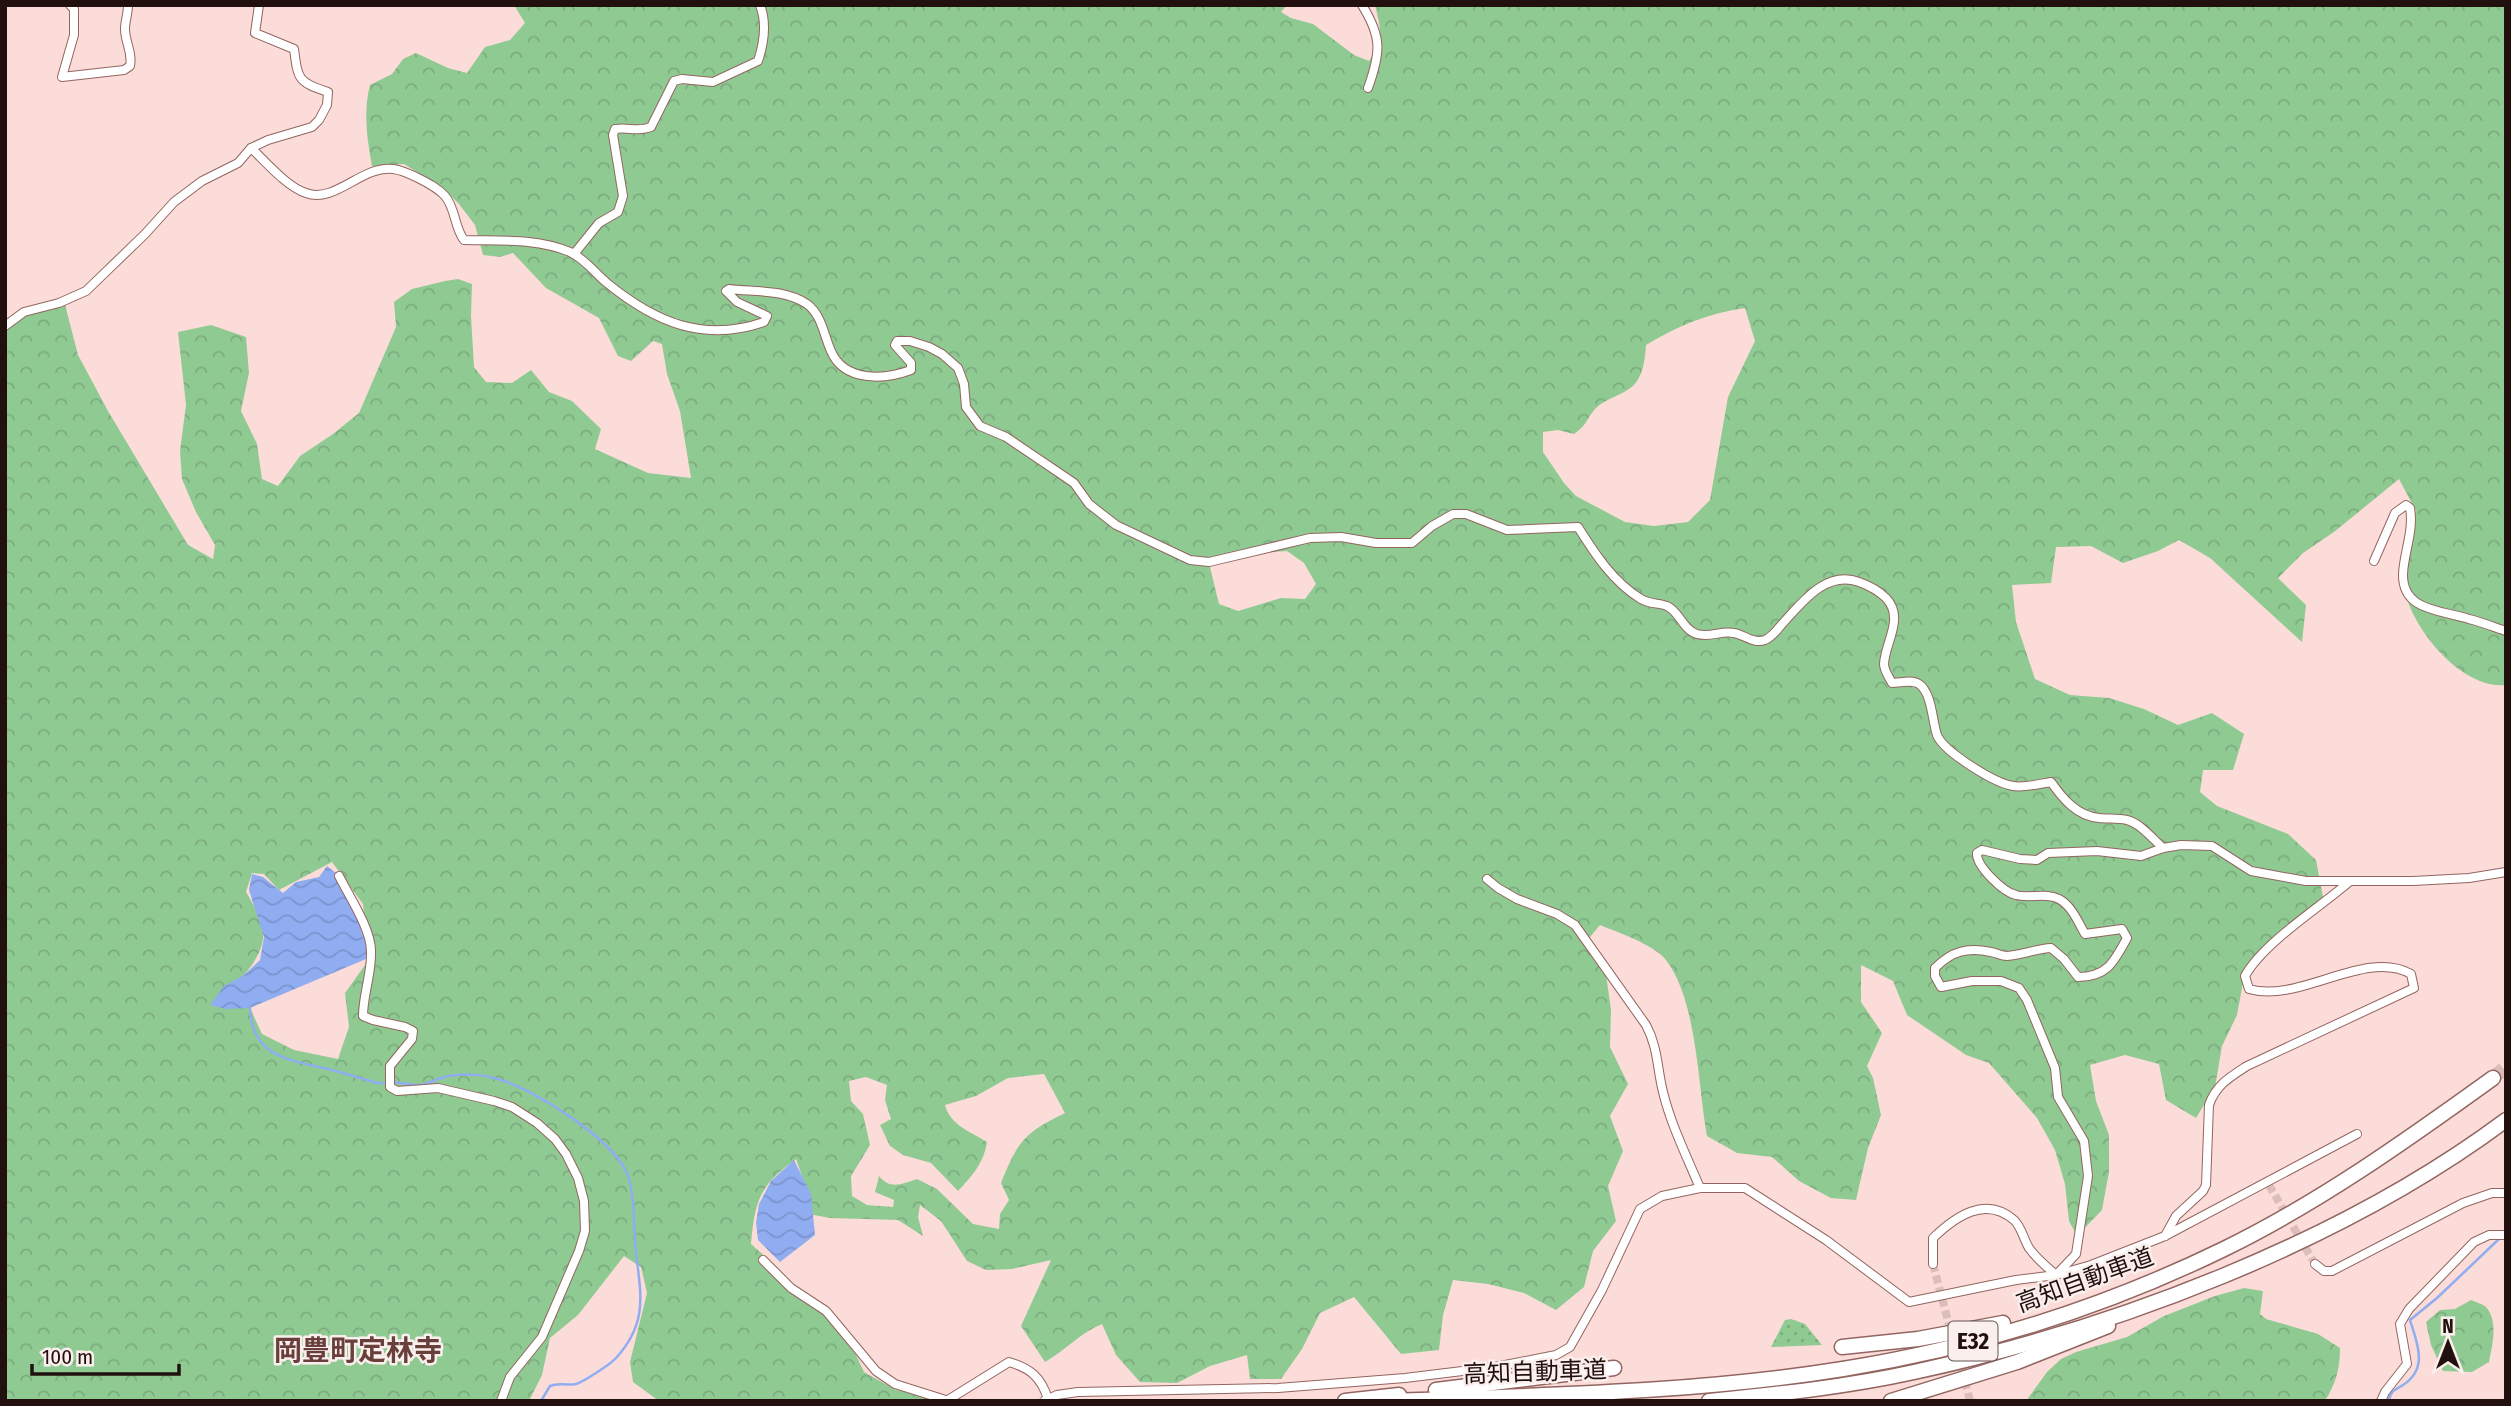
<svg xmlns="http://www.w3.org/2000/svg" width="2511" height="1406" viewBox="0 0 2511 1406" font-family="'Fira Sans Condensed','Noto Sans JP',sans-serif">
  <style>
    .grass { fill: url(#grass-dots) }
    .forest { fill: url(#forest-crowns); fill-rule: evenodd }
    .water { fill: url(#water-waves) }
    .lines { fill: none; stroke-linecap: round; stroke-linejoin: round }
    .stream { stroke: #90adf2; stroke-width: 2.5 }
    .minor-tunnel { stroke: #dbbdba; stroke-width: 8; stroke-dasharray: 8 4; stroke-linecap: butt }
    .motorway-tunnel { stroke: #dbbdba; stroke-width: 14; stroke-dasharray: 14 7; stroke-linecap: butt }
    .minor-casing { stroke: #926560; stroke-width: 10 }
    .motorway-casing { stroke: #926560; stroke-width: 17 }
    .minor { stroke: #fff; stroke-width: 8 }
    .motorway { stroke: #fff; stroke-width: 14 }
    .labels { text-anchor: middle; dominant-baseline: central; stroke-width: 5; stroke-linejoin: round; paint-order: stroke }
    .shield { fill: #faefed; stroke: #625351; stroke-width: 2 }
    .shield-label { font-size: 23px; font-weight: bold; fill: #21100e }
    .street-label { font-size: 24px; fill: #21100e; stroke: #faefed }
    .quarter-label { font-size: 28px; font-weight: bold; fill: #693f3b; stroke: #faefed }
  </style>
  <defs>
    <pattern id="grass-dots" width="8" height="8" patternUnits="userSpaceOnUse" patternTransform="scale(1.75)"><rect width="8" height="8" fill="#90ca93"/><path d="M2 2h.1M6 6h.1" fill="none" stroke="#7cac7e" stroke-width="1.8" stroke-linecap="round"/></pattern>
    <pattern id="forest-crowns" width="20" height="18" patternUnits="userSpaceOnUse" patternTransform="scale(1.75)"><rect width="20" height="18" fill="#90ca93"/><path d="M2 6a3 3 0 1 1 6 0M12 15a3 3 0 1 1 6 0" fill="none" stroke="#7cac7e"/></pattern>
    <pattern id="water-waves" width="16" height="10" patternUnits="userSpaceOnUse" patternTransform="scale(1.75)"><rect width="16" height="10" fill="#90adf2"/><path d="M0 5q4-4 8 0t8 0" fill="none" stroke="#7c94ce"/></pattern>
  </defs>
  <rect width="100%" height="100%" fill="#fcdcd8"/>
  <path class="grass" d="M1791,1319L1805,1324L1822,1345L1771,1347L1785,1320Z"/>
  <g class="forest">
    <path d="M514,5H1287L1281,12L1291,18L1313,24L1354,55L1369,61C1384,38 1381,30 1375,5H2506V685C2460,690 2406,623 2403,580C2400,551 2406,537 2416,511L2399,479L2334,532L2303,553L2278,578L2306,605L2302,642L2210,558L2179,540L2158,551L2123,563L2091,546L2056,547L2051,583L2012,585L2016,622L2035,679L2070,695L2109,698L2144,709L2178,725L2212,713L2244,734L2233,770H2203L2200,792L2217,806L2288,834L2316,860L2323,897L2267,948L2244,977L2237,1015L2222,1046L2215,1087L2196,1118L2166,1100L2159,1064L2125,1055L2090,1065L2096,1101L2109,1135V1172L2102,1210L2077,1236L2069,1221L2065,1184L2055,1150L2037,1118L1989,1063L1966,1055L1907,1015L1893,981L1861,965V1002L1882,1033L1867,1066L1873,1078L1881,1115L1868,1148L1856,1200L1831,1198L1799,1181L1772,1157L1737,1153L1707,1136C1698,1086 1697,1000 1666,960C1655,945 1617,932 1600,925L1585,943L1606,974L1611,1010L1610,1047L1628,1084L1610,1116L1623,1151L1608,1186L1616,1221L1593,1251L1584,1287L1556,1310L1524,1293L1488,1284L1453,1280L1443,1315L1439,1350L1401,1354L1354,1297L1320,1313L1302,1349L1281,1379H1250L1247,1355L1210,1366L1177,1383L1140,1382L1116,1355L1102,1324C1080,1333 1066,1350 1045,1362L1021,1326L1051,1260L1012,1269L986,1270L967,1261L941,1221L920,1205L918,1217L923,1236L898,1220L830,1218L803,1213L808,1193L796,1159C759,1186 755,1200 751,1244L779,1269L794,1289L826,1308L848,1338L864,1372L896,1390L934,1396L942,1401H659L633,1382L630,1362L647,1293L641,1267L624,1256L578,1315L550,1338L542,1375L530,1399L523,1401H5V328L42,307L64,301L78,355L108,411L188,545L213,559L215,545L196,512L182,479L180,451L186,405L178,332L211,325L246,337L249,373L241,411L257,444L262,479L278,486L300,456L333,434L359,413L396,327L394,302L412,289L445,281L458,279L472,284L471,316L474,367L486,382L512,383L531,370L549,392L572,401L601,429L595,449L648,473L691,478L680,411L667,374L662,344L653,341L631,361L618,356L599,318L546,288L513,253L500,257L483,255L475,225L459,204L443,188L404,164L372,166C367,139 363,112 370,85L392,74L403,59L416,53L448,68L467,73L485,47L510,40L525,23ZM1745,308L1755,341L1728,397L1710,500L1688,522L1654,526L1625,522L1576,496L1564,483L1543,452V432L1558,430L1574,434C1587,425 1586,420 1595,409C1605,399 1617,397 1629,389C1643,380 1645,360 1646,345C1677,326 1709,313 1745,308ZM1287,551L1304,563L1316,584L1305,599L1281,598L1238,611L1219,604L1210,567L1231,555ZM332,862L363,904L365,928L371,946L365,965L345,993L349,1027L338,1059L294,1050L262,1034L250,1008L214,1006C231,988 259,966 263,939C265,924 254,905 246,892L252,873L264,874L279,890ZM1044,1074L1065,1113C1024,1133 1018,1141 1001,1183L1009,1200L1000,1214L999,1229L973,1224L937,1189L917,1179C902,1184 890,1190 879,1176L875,1192L894,1200L893,1207L867,1205L852,1196L851,1176L870,1145L863,1114L851,1101L849,1081L866,1077L887,1085L885,1100L891,1119L880,1125L890,1146L903,1155L931,1163L958,1191C972,1176 984,1163 987,1142C971,1132 950,1125 945,1105L976,1096L1008,1078Z"/>
    <path d="M2244,1288L2263,1291L2260,1314L2266,1319L2318,1334L2340,1348C2340,1369 2336,1383 2325,1401H2026L2047,1372L2061,1359L2076,1352L2127,1337L2164,1316L2215,1296Z"/>
    <path d="M2471,1300C2475,1302 2483,1304 2486,1307C2499,1322 2492,1346 2489,1362L2472,1372L2443,1371L2431,1345L2426,1322L2440,1310L2455,1309Z"/>
  </g>
  <g class="water">
    <path d="M327,866L345,880L361,911V931L367,945L366,959L250,1008L225,1009L210,1005L224,986L244,975L260,960L264,937L249,890L252,874L263,877L283,893L296,882L319,877Z"/>
    <path d="M794,1160L811,1194L815,1235L780,1262L758,1240L756,1223L759,1204L771,1181Z"/>
  </g>
  <g class="lines">
    <g class="stream">
      <path d="M250,1008C252,1055 285,1059 323,1068C342,1072 359,1078 377,1083H387"/>
      <path d="M393,1082C402,1083 411,1085 420,1085C428,1084 436,1079 445,1077C460,1073 482,1074 498,1079C534,1089 619,1142 629,1179C636,1203 633,1229 636,1253C641,1295 648,1323 616,1358C611,1364 583,1382 576,1384C567,1386 559,1382 550,1386L541,1401"/>
      <path d="M2389,1401C2390,1391 2395,1390 2403,1385C2429,1368 2417,1343 2410,1320L2437,1298L2499,1239"/>
    </g>
    <g class="minor-tunnel">
      <path d="M2269,1185L2315,1264"/>
      <path d="M1933,1264L1952,1336"/>
      <path d="M1959,1358L1970,1401"/>
    </g>
    <path class="motorway-tunnel" d="M2493,1078L2506,1067"/>
    <defs>
      <g id="minor">
        <path d="M70,5L74,9V35L62,77L124,70L130,66C133,52 125,43 125,29C125,21 128,14 128,5"/>
        <path d="M1362,5C1382,37 1381,52 1368,88"/>
        <path d="M251,148C266,162 287,187 306,193C335,204 362,165 393,169C402,170 410,174 418,178C428,183 438,188 445,196C456,209 454,227 464,240C499,241 537,238 570,252C584,258 595,273 607,283C655,322 703,343 764,322L767,316L737,302L726,291L729,289C754,292 785,289 807,304C822,315 824,336 831,351C844,382 884,380 911,370V363L895,345L897,341H910L929,347L942,354L958,368L964,384L966,407L980,426L1006,437L1074,483L1089,504L1116,525L1190,560L1209,562L1310,538L1341,537L1376,543H1412L1432,526L1453,514H1466L1507,530L1578,527C1595,554 1613,582 1641,599C1649,604 1659,603 1667,606C1679,611 1683,630 1697,634C1710,638 1722,630 1734,633C1745,635 1753,644 1765,640C1774,636 1778,628 1784,622C1803,601 1827,570 1859,582C1870,586 1878,590 1886,598C1905,618 1885,642 1884,664C1884,671 1889,677 1892,683C1900,683 1912,679 1919,684C1932,693 1932,720 1937,735C1943,751 1994,783 2013,786C2025,788 2038,784 2051,782C2063,799 2077,816 2099,818C2108,819 2118,818 2127,820C2140,823 2153,839 2163,848"/>
        <path d="M574,254L599,223L618,212L623,196L613,135L615,129C628,127 639,132 651,127L674,81L682,79L713,82L758,61C764,43 767,23 760,5"/>
        <path d="M5,326L24,312L59,303L86,291L145,234L174,202L202,181L238,163L251,148L268,140L312,127L319,120L327,105L328,92C298,82 298,80 294,49L255,33L259,5"/>
        <path d="M2374,561L2395,513L2406,505L2410,508C2414,531 2404,552 2403,574C2402,612 2443,610 2469,619C2481,622 2494,627 2506,631"/>
        <path d="M339,876C349,896 371,929 371,951C372,973 363,994 363,1016L373,1020L405,1027L413,1031L412,1039L390,1066V1087L397,1091L438,1088L494,1101L512,1107L537,1123L555,1139L566,1154L578,1178L584,1201L585,1231L579,1251L542,1337L510,1377L501,1401"/>
        <path d="M1487,879L1498,888L1517,899L1557,914L1575,925L1646,1025C1658,1047 1657,1068 1663,1092C1671,1125 1687,1157 1700,1188"/>
        <path d="M2165,1236L2176,1216L2203,1191L2206,1185L2209,1105C2216,1085 2230,1077 2247,1066L2414,988L2411,974C2365,948 2299,1004 2249,989L2245,976C2263,943 2319,908 2349,882"/>
        <path d="M763,1260L791,1288L826,1311L876,1371L895,1384L949,1401"/>
        <path d="M1933,1264V1238C1955,1217 1985,1195 2014,1220C2021,1226 2024,1240 2029,1248C2036,1258 2047,1267 2056,1275"/>
        <path d="M2315,1264L2324,1271H2332L2463,1203L2492,1193H2506"/>
        <path d="M2057,1274L2076,1254L2088,1176L2084,1141L2058,1097L2055,1068L2027,1000L2019,988L2001,981H1972L1941,987L1935,976V968C1952,951 1967,947 1991,952C1997,953 2001,956 2007,956C2022,955 2035,949 2051,948L2064,959L2078,977C2107,977 2114,962 2127,938L2122,929L2085,934C2078,922 2072,906 2059,899C2046,892 2030,899 2016,895C2003,892 1976,866 1977,853L1982,850L2020,859L2037,860L2048,853L2097,851L2141,856L2163,848L2181,845L2212,846L2251,871L2306,881H2413L2469,878L2506,872"/>
        <path d="M948,1400L1009,1362C1030,1368 1041,1377 1048,1399"/>
        <path d="M1044,1401L1057,1395L1078,1392L1278,1388L1405,1378L1495,1367L1556,1355L1570,1347L1602,1290L1640,1209L1662,1196L1700,1188H1745L1826,1240L1909,1302L2016,1280L2056,1275L2091,1265L2165,1236L2357,1134"/>
        <path d="M2381,1401L2385,1392L2407,1364L2400,1324L2409,1309L2474,1242L2489,1235H2506"/>
      </g>
      <g id="motorway">
        <path d="M1842,1347L1918,1339L2003,1323"/>
        <path d="M1436,1390L1614,1368"/>
        <path d="M1345,1401L1399,1395"/>
        <path d="M1391,1401C1541,1395 1694,1393 1843,1369C1975,1348 2105,1307 2224,1249C2320,1202 2407,1140 2493,1078"/>
        <path d="M1709,1401C1777,1394 1846,1387 1914,1372C2113,1329 2341,1243 2506,1120"/>
        <path d="M1891,1401L2017,1362L2108,1326"/>
      </g>
    </defs>
    <use href="#minor" class="minor-casing"/>
    <use href="#motorway" class="motorway-casing"/>
    <use href="#minor" class="minor"/>
    <use href="#motorway" class="motorway"/>
  </g>
  <g class="labels">
    <rect class="shield" x="1948.5" y="1321.5" width="49" height="39" rx="5"/>
    <g class="shield-label">
      <text x="1973" y="1341">E32</text>
    </g>
    <g class="street-label">
      <text transform="translate(2085 1280) rotate(-20)">高知自動車道</text>
      <text transform="translate(1535 1372) rotate(-2)">高知自動車道</text>
    </g>
    <g class="quarter-label">
      <text x="358" y="1350">岡豊町定林寺</text>
    </g>
  </g>
  <rect width="2511" height="1406" fill="none" stroke="#21100e" stroke-width="14"/>
  <g transform="translate(2448 1343)" stroke="#faefed" stroke-width="5" paint-order="stroke">
  <path d="M0-5L12 26L0 18L-12 26Z" fill="#21100e"/>
  <text y="-10" font-size="19" font-weight="bold" text-anchor="middle" fill="#21100e">N</text>
  </g>
  <path d="M32 1364v10h147v-10" fill="none" stroke="#21100e" stroke-width="3.5"/>
  <text x="42" y="1364" font-size="21" fill="#21100e" stroke="#faefed" stroke-width="5" paint-order="stroke">100 m</text>
</svg>
